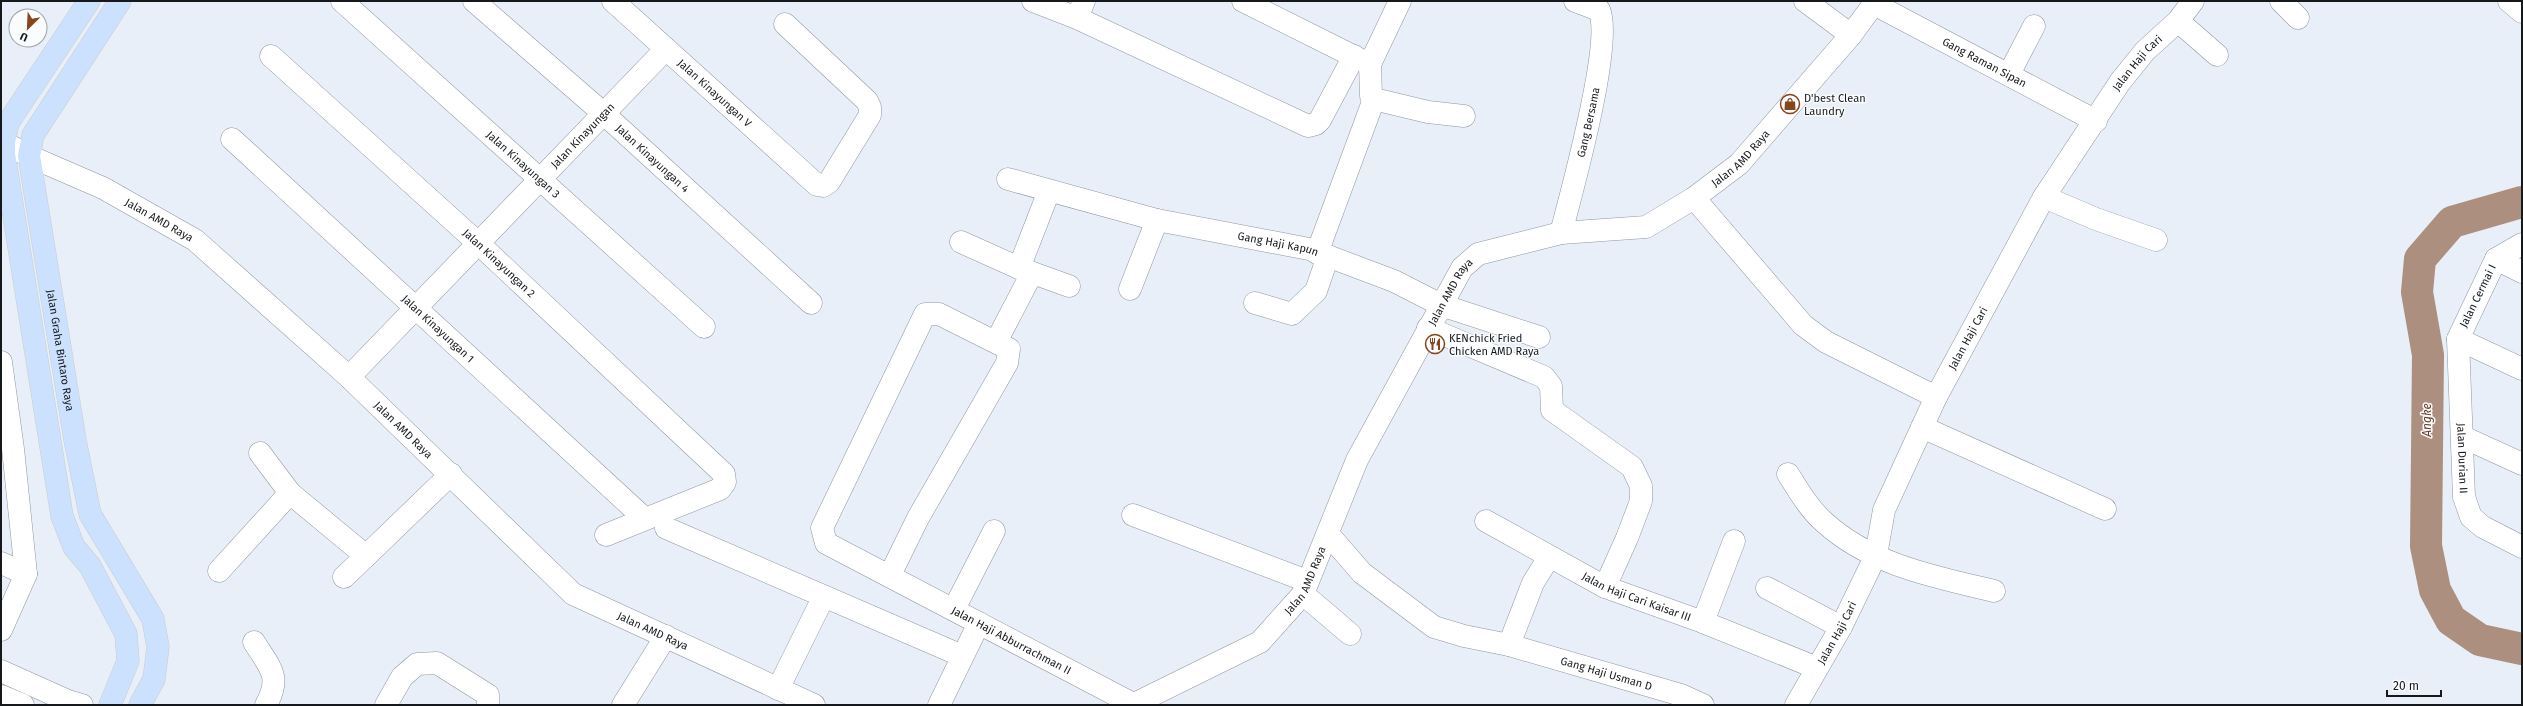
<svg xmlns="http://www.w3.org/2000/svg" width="2523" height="706" viewBox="0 0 2523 706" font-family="'Fira Sans',sans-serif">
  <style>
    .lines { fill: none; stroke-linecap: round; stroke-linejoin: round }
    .river { stroke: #ad8f7f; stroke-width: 32 }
    .minor-casing { stroke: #90979f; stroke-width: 23 }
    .major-casing { stroke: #cccccd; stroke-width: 23 }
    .minor { stroke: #fff; stroke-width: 22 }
    .major { stroke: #cbe1fd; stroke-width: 22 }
    .labels { text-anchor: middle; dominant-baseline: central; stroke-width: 3; stroke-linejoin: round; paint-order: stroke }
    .street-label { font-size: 11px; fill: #16191c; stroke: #fafcfe }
    .poi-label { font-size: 11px; fill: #16191c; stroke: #fafcfe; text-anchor: start }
    .water-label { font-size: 12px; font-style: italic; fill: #6a3d25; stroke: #fafcfe }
  </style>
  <rect width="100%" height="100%" fill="#e8eff8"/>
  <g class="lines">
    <path class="river" d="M2522,202L2452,222L2420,259L2417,292L2428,355L2426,546L2435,590L2451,620L2480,640L2522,649"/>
    <defs>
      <g id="minor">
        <path id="s1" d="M342,1L704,327"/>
        <path id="s2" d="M474,1L603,113L811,303"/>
        <path id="s3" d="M613,1L817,185L823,186L829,182L870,115V107L867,101L785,24"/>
        <path d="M1033,1L1077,18L1084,1"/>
        <path d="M1243,1L1367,63"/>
        <path d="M1400,1L1370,64L1371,96L1378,100L1428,112L1464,116"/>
        <path d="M1575,1L1599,10"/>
        <path d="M1805,1L1851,35"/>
        <path d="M2281,1L2298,18"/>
        <path d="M2509,1L2522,12"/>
        <path id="s4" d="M1874,4L2096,121"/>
        <path d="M1077,18L1308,126L1316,124L1320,120L1354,56"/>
        <path d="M2178,21L2217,55"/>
        <path id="s5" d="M271,56L478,243L724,474L725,482L720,489L606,535"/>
        <path d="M2009,74L2034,26"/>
        <path id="s6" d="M232,139L644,518"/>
        <path id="s7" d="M1,141L29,156L103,188L195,240L349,377L573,594L814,705"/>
        <path id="s8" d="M1008,179L1157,220L1309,249L1394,281L1441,305L1539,337"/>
        <path d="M2044,197L2096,219L2156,240"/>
        <path d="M1694,198L1803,325L1826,342L1936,397"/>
        <path id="s9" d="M1561,233C1571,194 1614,41 1599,10"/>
        <path d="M961,242L1019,268L1069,286"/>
        <path id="s10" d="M2522,244L2496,259L2458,339L2464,497L2471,517L2483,527L2522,547"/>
        <path d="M1317,253L1374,99"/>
        <path d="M2496,259L2522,272"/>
        <path d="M1019,268L1049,191"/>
        <path d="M1130,289L1157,220"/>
        <path d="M1255,303L1292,314L1316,291L1328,256"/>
        <path d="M1428,328L1544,377L1551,386L1552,410L1632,467L1641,486V501L1627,538L1605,587"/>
        <path d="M2458,339L2522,369"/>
        <path d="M996,342L1032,273"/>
        <path d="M1,362L13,449L26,574L1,630"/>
        <path id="s11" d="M349,377L666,49"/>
        <path d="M1922,427L2105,509"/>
        <path d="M2463,437L2522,464"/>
        <path d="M1788,474C1799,491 1809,509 1824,522C1871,565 1935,577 1994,591"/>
        <path d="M290,493L366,556L451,474"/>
        <path d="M1133,515L1307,581"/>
        <path id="s12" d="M1486,521L1605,587L1703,622L1817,668"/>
        <path d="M666,528L953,652"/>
        <path id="s13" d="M1329,535L1362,573L1434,627L1464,636L1509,645L1681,695L1703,705"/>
        <path d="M1,563L26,574"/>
        <path d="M219,571L290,493L260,453"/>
        <path id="s14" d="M890,575L918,518L1007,363L1009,349L939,314H925L822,528L826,543L1133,704"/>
        <path d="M344,577L366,556"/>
        <path d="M1767,588L1841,627"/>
        <path d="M1303,594L1350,634"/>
        <path d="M954,609L994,531"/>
        <path d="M1703,622L1734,541"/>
        <path d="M254,642C270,668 282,676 266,705"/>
        <path d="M1509,645L1533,583L1549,557"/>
        <path d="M1,671L68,701L82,705"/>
        <path d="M778,689L823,598"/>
        <path d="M1,696L23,705"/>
        <path d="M386,705L402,677L417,664L437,663L488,695V705"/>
        <path d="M623,705L666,636"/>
        <path d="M939,705L979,623"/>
        <path id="s15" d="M1132,705L1260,642L1303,594L1357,460L1462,268L1478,254L1561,233L1646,227L1694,198L1739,164L1851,35L1876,1"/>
        <path id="s16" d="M1796,705L1841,627L1876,555L1884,510L1936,397L2044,197L2120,82L2145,51L2178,21L2193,1"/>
      </g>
      <g id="major">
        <path d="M89,1L8,123L4,142V154L62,516L74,547L90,566L126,634L128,661L110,705"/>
        <path id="s17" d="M120,1L33,135L29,156L75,440L90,514L153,619L158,647L154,679L140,705"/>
      </g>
    </defs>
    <use href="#minor" class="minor-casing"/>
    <use href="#major" class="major-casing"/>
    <use href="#minor" class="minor"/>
    <use href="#major" class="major"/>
  </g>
  <defs>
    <symbol id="shop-ring" viewBox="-11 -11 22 22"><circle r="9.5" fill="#fafcfe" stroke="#88441a" stroke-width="1.5"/><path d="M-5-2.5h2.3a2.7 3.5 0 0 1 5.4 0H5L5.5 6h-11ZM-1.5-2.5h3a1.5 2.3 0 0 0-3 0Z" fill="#88441a"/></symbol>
    <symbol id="restaurant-ring" viewBox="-11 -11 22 22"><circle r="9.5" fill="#fafcfe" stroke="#88441a" stroke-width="1.5"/><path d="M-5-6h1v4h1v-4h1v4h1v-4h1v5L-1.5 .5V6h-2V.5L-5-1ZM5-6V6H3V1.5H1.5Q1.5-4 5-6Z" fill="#88441a"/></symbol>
  </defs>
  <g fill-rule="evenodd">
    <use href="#shop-ring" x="1779" y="93" width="22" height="22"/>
    <use href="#restaurant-ring" x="1424" y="333" width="22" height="22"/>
  </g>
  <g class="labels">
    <g class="street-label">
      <text stroke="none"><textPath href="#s4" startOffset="125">Gang Raman Sipan</textPath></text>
      <text stroke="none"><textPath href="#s16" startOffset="731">Jalan Haji Cari</textPath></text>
      <text stroke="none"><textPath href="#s3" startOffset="137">Jalan Kinayungan V</textPath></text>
      <text stroke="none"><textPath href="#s9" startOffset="114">Gang Bersama</textPath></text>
      <text stroke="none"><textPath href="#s11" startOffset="336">Jalan Kinayungan</textPath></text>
      <text stroke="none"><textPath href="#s15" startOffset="880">Jalan AMD Raya</textPath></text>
      <text stroke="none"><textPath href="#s2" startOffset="238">Jalan Kinayungan 4</textPath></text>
      <text stroke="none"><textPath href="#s1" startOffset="244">Jalan Kinayungan 3</textPath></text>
      <text stroke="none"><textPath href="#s7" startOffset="177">Jalan AMD Raya</textPath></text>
      <text stroke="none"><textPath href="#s8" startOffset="278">Gang Haji Kapun</textPath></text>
      <text stroke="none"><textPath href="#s5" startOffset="308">Jalan Kinayungan 2</textPath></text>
      <text stroke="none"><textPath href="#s15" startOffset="544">Jalan AMD Raya</textPath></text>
      <text transform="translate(2478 296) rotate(-64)">Jalan Cermai I</text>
      <text stroke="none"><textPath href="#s6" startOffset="280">Jalan Kinayungan 1</textPath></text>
      <text stroke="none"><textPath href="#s16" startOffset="407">Jalan Haji Cari</textPath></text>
      <text stroke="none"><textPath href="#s17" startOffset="378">Jalan Graha Bintaro Raya</textPath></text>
      <text stroke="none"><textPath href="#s7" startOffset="500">Jalan AMD Raya</textPath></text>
      <text stroke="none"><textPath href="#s10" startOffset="238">Jalan Durian II</textPath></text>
      <text stroke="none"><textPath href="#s15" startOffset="220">Jalan AMD Raya</textPath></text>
      <text stroke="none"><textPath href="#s12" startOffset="169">Jalan Haji Cari Kaisar III</textPath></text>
      <text stroke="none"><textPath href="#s7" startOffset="824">Jalan AMD Raya</textPath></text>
      <text stroke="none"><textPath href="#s16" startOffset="83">Jalan Haji Cari</textPath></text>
      <text stroke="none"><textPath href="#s14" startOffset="811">Jalan Haji Abburrachman II</textPath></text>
      <text stroke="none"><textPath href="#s13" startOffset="319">Gang Haji Usman D</textPath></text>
    </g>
    <g class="poi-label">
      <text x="1804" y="98">D'best Clean<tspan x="1804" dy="13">Laundry</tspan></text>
      <text x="1449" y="338">KENchick Fried<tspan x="1449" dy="13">Chicken AMD Raya</tspan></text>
    </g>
    <g class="water-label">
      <text transform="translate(2427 420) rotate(-90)">Angke</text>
    </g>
  </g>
  <rect width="2523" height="706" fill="none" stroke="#16191c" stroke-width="4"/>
  <g transform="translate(28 28) rotate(204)"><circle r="19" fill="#fafcfe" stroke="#9fa1a4"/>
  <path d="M0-3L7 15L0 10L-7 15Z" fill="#88441a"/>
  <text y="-6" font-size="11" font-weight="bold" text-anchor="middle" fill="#16191c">U</text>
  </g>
  <path d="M2387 690v6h54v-6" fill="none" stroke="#16191c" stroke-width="2"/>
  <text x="2393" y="690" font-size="12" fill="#16191c" stroke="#fafcfe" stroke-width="3" paint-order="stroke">20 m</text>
</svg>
